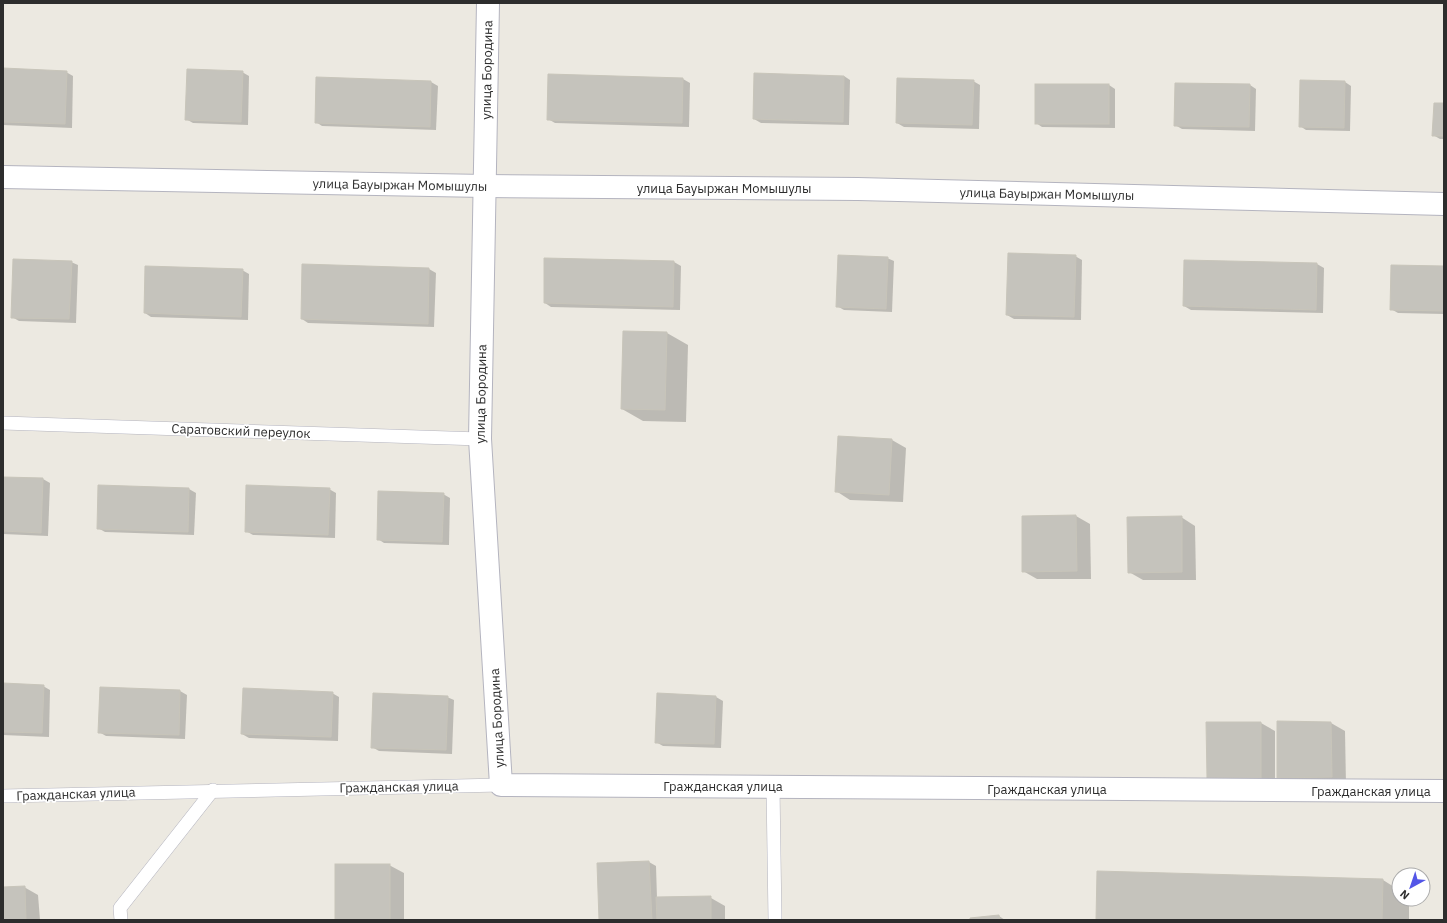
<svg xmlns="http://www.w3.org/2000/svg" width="1447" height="923" viewBox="0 0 1447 923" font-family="'IBM Plex Sans',sans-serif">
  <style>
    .shadow { fill: #0003 }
    .building { fill: #c5c3bc; stroke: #c8c5ba }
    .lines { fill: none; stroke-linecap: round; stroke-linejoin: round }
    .service-casing { stroke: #b4b4bf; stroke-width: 14 }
    .minor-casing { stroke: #b4b4bf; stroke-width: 24 }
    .tertiary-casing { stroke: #b4b4bf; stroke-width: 24 }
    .service { stroke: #fff; stroke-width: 13 }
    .minor { stroke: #fff; stroke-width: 22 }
    .tertiary { stroke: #fff; stroke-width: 22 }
    .labels { text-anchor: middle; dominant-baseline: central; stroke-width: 3.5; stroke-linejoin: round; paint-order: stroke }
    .street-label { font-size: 13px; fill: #2d2d2d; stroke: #fff }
  </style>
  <rect width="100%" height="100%" fill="#ece9e1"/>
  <g class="shadow">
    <path d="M3,69L66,72L73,76L72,128L3,125Z"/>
    <path d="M242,72L249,76L248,125L193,123L186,119Z"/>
    <path d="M844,76L850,80L849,125L761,123L754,119Z"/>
    <path d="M683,79L690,83L689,127L555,123L548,119Z"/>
    <path d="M973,81L980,85L979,129L904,127L897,123Z"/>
    <path d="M431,82L438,86L436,130L322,126L316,122Z"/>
    <path d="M1345,82L1351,86L1350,131L1306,130L1300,126Z"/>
    <path d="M1109,85L1115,89V128L1042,127L1036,123Z"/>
    <path d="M1250,85L1256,89L1255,131L1182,129L1175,125Z"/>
    <path d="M1444,104V139H1440L1433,135Z"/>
    <path d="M1075,256L1082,260L1081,320L1014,319L1007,315Z"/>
    <path d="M887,258L894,261L892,312L844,310L837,306Z"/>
    <path d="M545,259L674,262L681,266L680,310L551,307L545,303Z"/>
    <path d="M71,262L78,265L76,323L19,321L12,317Z"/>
    <path d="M1317,264L1324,268L1323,313L1191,310L1184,306Z"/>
    <path d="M303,265L429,269L436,273L434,327L308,323L302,319Z"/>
    <path d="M1444,267V314L1398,313L1391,309Z"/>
    <path d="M242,270L249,274L248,320L151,317L145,313Z"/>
    <path d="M667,333L688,345L686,422L643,421L622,409Z"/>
    <path d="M892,440L906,448L903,502L850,500L836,491Z"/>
    <path d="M3,478L43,479L50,483L48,536L3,534Z"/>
    <path d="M189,489L196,493L194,535L105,532L98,528Z"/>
    <path d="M329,489L336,493L335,538L253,535L246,531Z"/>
    <path d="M443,494L450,498L449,545L384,543L378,539Z"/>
    <path d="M1076,516L1090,524L1091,579H1037L1023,571V517Z"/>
    <path d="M1181,517L1195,526L1196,580H1143L1129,572Z"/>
    <path d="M3,684L43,686L50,690L49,737L3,735Z"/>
    <path d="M180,691L187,695L185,739L106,736L99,732Z"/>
    <path d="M332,693L339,697L338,741L249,738L242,734Z"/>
    <path d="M447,697L454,700L452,754L379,751L372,747Z"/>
    <path d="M716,697L723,701L721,748L663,746L656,742Z"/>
    <path d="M1278,722L1331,723L1345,731L1346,785H1292L1278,777Z"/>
    <path d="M1261,723L1275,731V785H1222L1208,777Z"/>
    <path d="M649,862L656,866L657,898H711L725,906V920H600Z"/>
    <path d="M389,865L404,873V920H337Z"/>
    <path d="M1383,880L1399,890V899H1409V920H1097Z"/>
    <path d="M24,887L38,895L40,920H3V888Z"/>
    <path d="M999,916L1005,920H971Z"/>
  </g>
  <g class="building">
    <path d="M3,68L67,71L65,124L3,122Z"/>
    <path d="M187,69L243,71L241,122L185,120Z"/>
    <path d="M754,73L844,76L843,122L753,119Z"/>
    <path d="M548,74L683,78L682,123L547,120Z"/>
    <path d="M316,77L431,81L430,127L315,123Z"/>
    <path d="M897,78L974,80L972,125L896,123Z"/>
    <path d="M1300,80L1345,81L1344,128L1299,127Z"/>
    <path d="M1175,83L1250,84L1249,127L1174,126Z"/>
    <rect x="1035" y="84" width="74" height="40"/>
    <path d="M1434,103H1444V136H1432Z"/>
    <path d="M1008,253L1076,255L1074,317L1006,315Z"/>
    <path d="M838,255L888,257L886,309L836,307Z"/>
    <path d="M544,258L674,261L673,307L544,303Z"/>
    <path d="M13,259L72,261L69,319L11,318Z"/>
    <path d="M1184,260L1317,263L1316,310L1183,306Z"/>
    <path d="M302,264L429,268L428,324L301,319Z"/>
    <path d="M1391,265L1444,266V311L1390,310Z"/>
    <path d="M145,266L243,269L241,317L144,313Z"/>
    <path d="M623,331L667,332L665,410L621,409Z"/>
    <path d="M838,436L892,439L889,495L835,492Z"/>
    <path d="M3,477L43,478L41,533L3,531Z"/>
    <path d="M98,485L189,488L188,532L97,529Z"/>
    <path d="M246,485L330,488L328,535L245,532Z"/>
    <path d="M378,491L444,493L442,542L377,540Z"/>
    <path d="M1076,515L1077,571L1022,572V516Z"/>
    <path d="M1182,516V572L1128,573L1127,517Z"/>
    <path d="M3,683L44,685L42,733L3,732Z"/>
    <path d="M100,687L180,690L179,735L98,733Z"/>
    <path d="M243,688L333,692L331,737L241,734Z"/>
    <path d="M373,693L448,696L446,750L371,748Z"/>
    <path d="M657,693L716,696L714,744L655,743Z"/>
    <path d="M1277,721L1331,722L1332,777L1277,778Z"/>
    <path d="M1206,722H1261V778H1207Z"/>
    <path d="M649,861L652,920H599L597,863Z"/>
    <rect x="335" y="864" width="55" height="56"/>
    <path d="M1097,871L1383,879L1382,920H1096Z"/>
    <path d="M25,886L26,920H3V887Z"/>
    <path d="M711,896V920H657L656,897Z"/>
    <path d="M999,915L1000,920H970V918Z"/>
  </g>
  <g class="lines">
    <defs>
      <g id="service">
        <path d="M3,423L480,439"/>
        <path d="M773,787L775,920"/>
        <path d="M3,796L501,785"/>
        <path d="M121,920L120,908L213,790"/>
      </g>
      <path id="minor" d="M488,3L480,439L501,785L1444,791"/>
      <path id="tertiary" d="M3,177L485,186L858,189L1444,204"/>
    </defs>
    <use href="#service" class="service-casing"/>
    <use href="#minor" class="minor-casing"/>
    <use href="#tertiary" class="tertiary-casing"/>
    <use href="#service" class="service"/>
    <use href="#minor" class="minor"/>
    <use href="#tertiary" class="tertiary"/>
  </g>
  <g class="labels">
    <g class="street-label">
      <text transform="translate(487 70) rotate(-89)">улица Бородина</text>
      <text transform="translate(400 185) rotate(1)">улица Бауыржан Момышулы</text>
      <text x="724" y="188">улица Бауыржан Момышулы</text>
      <text transform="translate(1047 194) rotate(1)">улица Бауыржан Момышулы</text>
      <text transform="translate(481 394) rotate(-89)">улица Бородина</text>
      <text transform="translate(241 431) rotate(2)">Саратовский переулок</text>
      <text transform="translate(497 718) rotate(-93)">улица Бородина</text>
      <text x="723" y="786">Гражданская улица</text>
      <text transform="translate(399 787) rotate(-1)">Гражданская улица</text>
      <text x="1047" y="789">Гражданская улица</text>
      <text x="1371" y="791">Гражданская улица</text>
      <text transform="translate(76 794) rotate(-2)">Гражданская улица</text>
    </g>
  </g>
  <rect width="1447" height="923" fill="none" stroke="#2d2d2d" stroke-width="8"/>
  <g transform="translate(1411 887) rotate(220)"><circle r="19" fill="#ffffff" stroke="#ababab"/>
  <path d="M0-3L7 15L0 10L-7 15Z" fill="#5356e7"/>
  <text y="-6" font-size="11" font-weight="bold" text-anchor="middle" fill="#2d2d2d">N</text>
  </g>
</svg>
